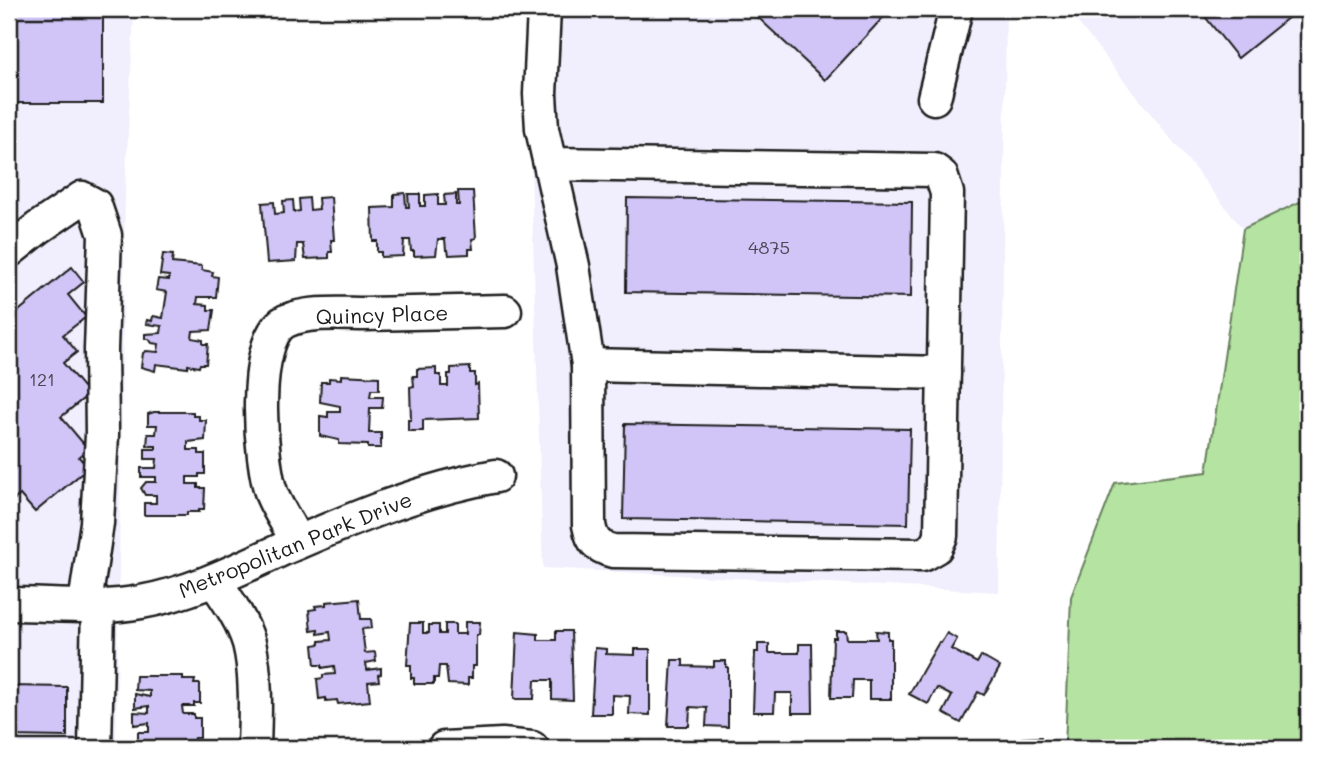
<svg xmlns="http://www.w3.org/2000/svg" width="1317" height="757" viewBox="0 0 1317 757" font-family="Mali,sans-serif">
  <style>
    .built { fill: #f1eefd }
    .green { fill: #b5e3a1; stroke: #68805e; stroke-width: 2 }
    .building { fill: #d1c5f7; stroke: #1c1c1c; stroke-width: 2 }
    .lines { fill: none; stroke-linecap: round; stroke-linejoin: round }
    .minor-casing { stroke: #1c1c1c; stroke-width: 37 }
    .minor { stroke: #fff; stroke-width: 32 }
    .labels { text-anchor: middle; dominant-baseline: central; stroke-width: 5; stroke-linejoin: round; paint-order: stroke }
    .number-label { font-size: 18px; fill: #494653 }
    .street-label { font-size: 21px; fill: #1c1c1c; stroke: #fff }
  </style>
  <rect width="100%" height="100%" fill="#fff"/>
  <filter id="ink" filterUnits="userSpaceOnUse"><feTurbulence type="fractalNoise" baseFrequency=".0143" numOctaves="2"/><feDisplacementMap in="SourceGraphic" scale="14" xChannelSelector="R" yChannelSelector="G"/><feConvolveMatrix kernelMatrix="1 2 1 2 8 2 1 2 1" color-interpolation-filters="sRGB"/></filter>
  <g filter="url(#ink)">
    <g class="built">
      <path d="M9,9H134L125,195L116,748H9Z"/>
      <path d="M537,9H1006L999,592L543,568L531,170Z"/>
      <path d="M1067,9H1308V198L1243,229Z"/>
    </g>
    <path class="green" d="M1308,198V748H1065L1071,597L1115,483L1207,472L1243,229Z"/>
    <g class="building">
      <rect x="9" y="9" width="94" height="94"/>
      <path d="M749,9H891L825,80Z"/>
      <path d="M1199,9H1299L1238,58Z"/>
      <path d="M458,191H473L476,238L472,239L473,249H469V254L449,255L448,250H446L445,239H438L436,255L414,256V251H411L410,240H404L403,256L381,257V252H377V241H373L372,208L394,207V194L405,193L406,207H409L408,194H420V206H425V195L438,194V205H445L444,195L456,194V205H459Z"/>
      <path d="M331,197L334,240H331L332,252H329V258L305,259L303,244H297L296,261L267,263L262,203L274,202L275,214L284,213L283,201L293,200L294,212L300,211L299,199L309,198L310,210L319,209L318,198Z"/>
      <path d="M627,198L912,202L911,297L626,292Z"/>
      <path d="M163,254L173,255L172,263L202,266V270L213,272L212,276L218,277L216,297H198L197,304L208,305V310H214L211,330L193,331L192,338L203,340V344H208L206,364H200L199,367L188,365V368L156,364L155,371L141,367L143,353L146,351L158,352L159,344L152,343L149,339H145V334L161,333L162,326L146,324L147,320L152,321L153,316L163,318L167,292L156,290L158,279L169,280V276L160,275Z"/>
      <path d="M72,267L84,282L68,295L86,317L63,335L77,352L63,363L89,394L61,417L88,449L79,457L88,468L35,512L20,495L9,504V319Z"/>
      <path d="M470,367V373H475V385L478,384L479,418L423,420V431H408V420H411L410,387L414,386L413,376H417V369L436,368V375H441V386H448V374H451V368Z"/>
      <path d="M341,375L379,377V390H371L370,397H383L382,408H370L369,433H381V448H368V445L339,444V440L320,436V416L328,417V412H340V406L320,402L321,382H329V378L341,379Z"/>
      <path d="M154,412H193V416H199V420H206L205,440L188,442V450H199V454H205V474H199V477H187V484H198V488H205L204,509H199V512H187V515H144V503H156V495H145L141,488L146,482H156V477H141V468H156L157,459H145V449H156V446H147L148,434H156L157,425H148V414Z"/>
      <path d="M625,424L910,429L908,524L623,519Z"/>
      <path d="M359,599L361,619H371L372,628L362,629L365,653L375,652L376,661L366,663L367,670L381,668V674L378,675L379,681L368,682L370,701L338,704L337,700L326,701V698L319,699L317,679L323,678V675L335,674L334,666L322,668V665H315L313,645L320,644V641L331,640L330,632L318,634V630L311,631L309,610L316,609L315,606L326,605V602Z"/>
      <path d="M465,622H480L479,635H476V666H472V678H468V685L448,684L446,666H439L438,678H434V684H414V678H411V665H407L410,623H423V633H429V625H439V634H445V624H455V634H465Z"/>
      <path d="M556,631H571L573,700L552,699V680H535L534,699H514L517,632L538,634V640H556Z"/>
      <path d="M836,631H846L847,639H877L876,631L888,632V639H891V699H869V680H853L852,698H831L833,638H836Z"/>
      <path d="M947,633L957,639L951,649L977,663L981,656L1000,667L984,695L978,692L961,723L943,713L952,696L937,688L928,704L909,694L939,642L941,643Z"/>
      <path d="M758,644H769V653H799V644H812L813,713H792V693H775L774,712H753L755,652H758Z"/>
      <path d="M595,648L606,649V654L635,655V649H650V715L629,714L630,696L612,695V714H591Z"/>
      <path d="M672,660H683V666L714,667V661H726V667H728V727L706,726L707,708L690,707L689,726H668Z"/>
      <path d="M136,676H183V680H195L194,684H200V703H194V706H182L183,714H194V718H200V738H194L193,741H182V748H148V742H138V732H149V723L134,725V712L149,713V706L135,708V694L150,697V691L135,690Z"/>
      <path d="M9,686L67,687V737L9,736Z"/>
      <path d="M1041,737L1042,748H1006L1022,747V738Z"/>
    </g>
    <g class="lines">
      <defs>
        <g id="minor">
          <path d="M544,9L540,94L542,129L573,266L588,365L589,525C592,541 597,547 613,551L922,555L936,547L941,536L947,193L941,175L934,170L550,164"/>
          <path d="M934,98L956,9"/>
          <path d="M9,251L38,228L82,198L95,205L105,235L101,349L102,435L97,523L85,604"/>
          <path d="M588,365L944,373"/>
          <path d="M298,542C290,527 279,512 272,495C260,464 250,338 286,321C309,311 341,314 365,314C412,313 458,312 505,311"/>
          <path d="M214,580C227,599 242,620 249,643C257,674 255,716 254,748"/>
          <path d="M9,604C52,604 99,610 141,602C192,593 239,569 285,548C354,518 422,489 496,476"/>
          <path d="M95,748L98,605"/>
          <path d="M444,748L502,745L532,748"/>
        </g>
      </defs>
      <use href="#minor" class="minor-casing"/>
      <use href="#minor" class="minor"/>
    </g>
  </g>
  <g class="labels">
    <g class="number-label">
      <text x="769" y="247">4875</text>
      <text x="42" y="379">121</text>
    </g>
    <g class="street-label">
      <text transform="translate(382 314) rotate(-2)">Quincy Place</text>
      <text transform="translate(295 544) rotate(-22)">Metropolitan Park Drive</text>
    </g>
  </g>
  <rect width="1317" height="757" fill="none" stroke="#fff" stroke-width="35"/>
  <rect x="18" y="18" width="1282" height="722" fill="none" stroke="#1c1c1c" stroke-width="2.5" filter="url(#ink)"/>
</svg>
